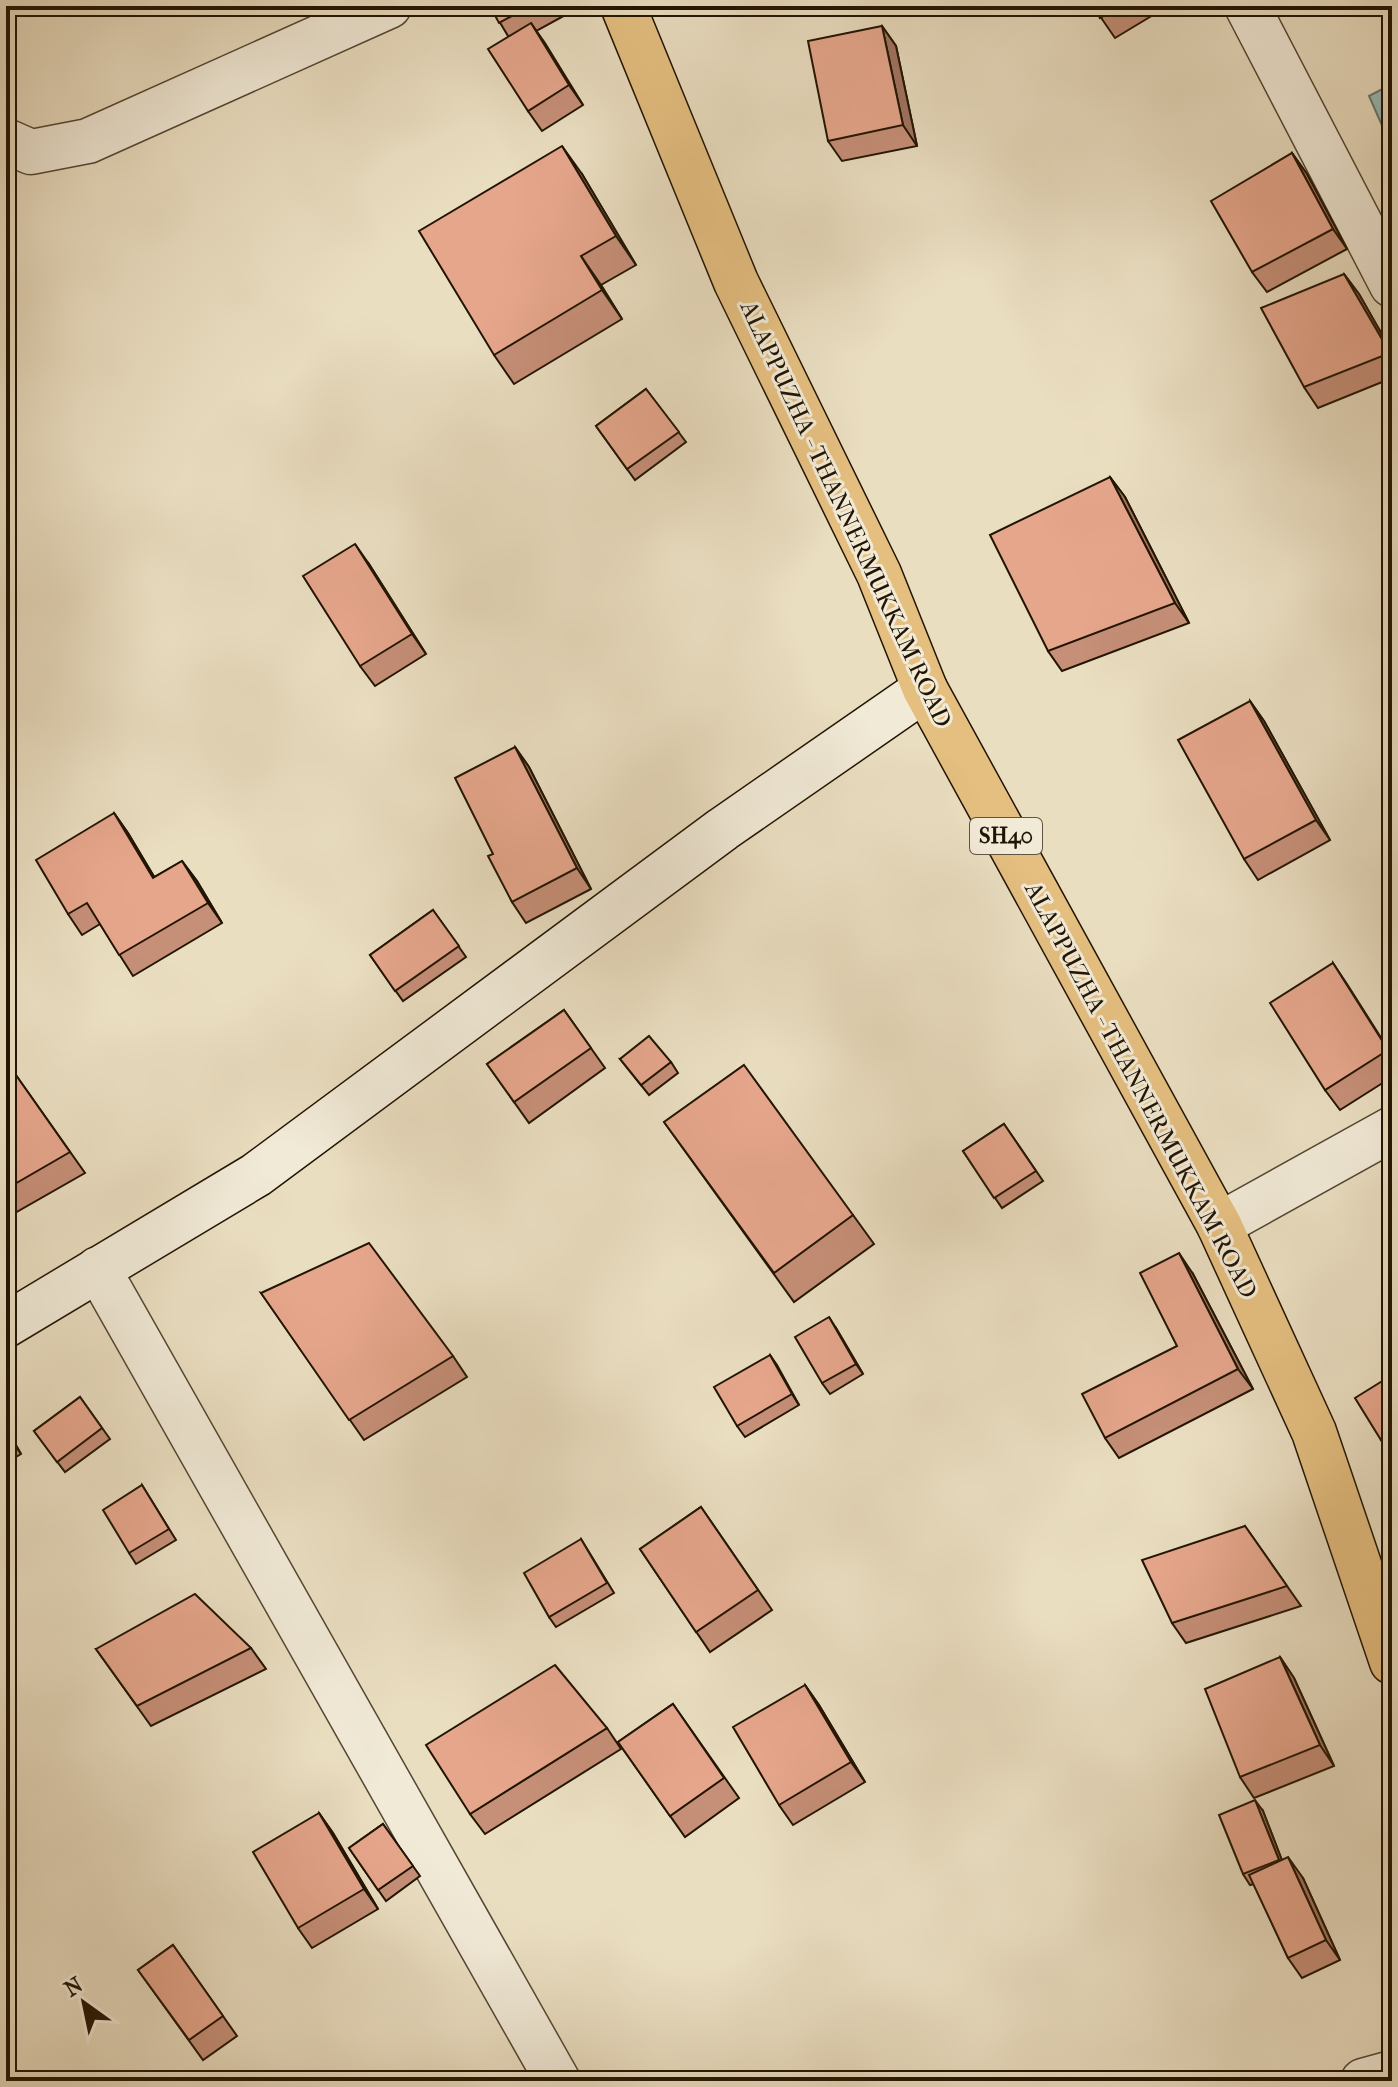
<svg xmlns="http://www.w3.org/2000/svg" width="1398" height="2087" viewBox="0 0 1398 2087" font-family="'IM FELL French Canon',serif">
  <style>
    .water { fill: #98bcb6; stroke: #68796e; stroke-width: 2 }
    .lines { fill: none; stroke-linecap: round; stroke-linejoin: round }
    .street-casing { stroke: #534632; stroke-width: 47 }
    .secondary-casing { stroke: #211402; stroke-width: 47 }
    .primary-casing { stroke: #211402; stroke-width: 47 }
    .street { stroke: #f1ead7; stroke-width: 44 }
    .secondary { stroke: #f1ead7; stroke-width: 44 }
    .primary { stroke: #e5bf80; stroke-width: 44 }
    .wall { fill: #c68f78; stroke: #211402; stroke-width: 2 }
    .shaded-wall { fill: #a17462; stroke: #211402; stroke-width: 2 }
    .building { fill: #e6a68c; stroke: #211402; stroke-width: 2 }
    .labels { text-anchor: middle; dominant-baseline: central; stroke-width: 6; stroke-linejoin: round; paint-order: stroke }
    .shield { fill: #f1ead7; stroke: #5f5442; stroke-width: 2 }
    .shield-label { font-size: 22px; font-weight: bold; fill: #211402 }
    .street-label { font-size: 24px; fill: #211402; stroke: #f1ead7 }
  </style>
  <rect width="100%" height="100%" fill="#eadec1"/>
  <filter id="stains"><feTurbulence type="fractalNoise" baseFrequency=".0025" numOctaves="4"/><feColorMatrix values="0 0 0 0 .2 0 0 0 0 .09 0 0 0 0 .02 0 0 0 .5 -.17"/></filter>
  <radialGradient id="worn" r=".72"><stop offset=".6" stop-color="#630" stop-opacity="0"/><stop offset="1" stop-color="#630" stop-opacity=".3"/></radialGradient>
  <path class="water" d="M1392,84V148L1369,96Z"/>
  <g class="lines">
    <defs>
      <g id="street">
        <path d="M1247,6L1392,285"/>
        <path d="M6,141L31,152L88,141L389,6"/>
        <path d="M1219,1225L1392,1129"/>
        <path d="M98,1269L558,2081"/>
        <path d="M1363,2081L1392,2073"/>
      </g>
      <path id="secondary" d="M6,1325L256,1175L723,829L925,689"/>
      <path id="primary" d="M623,6L736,282L879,574L925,689L1219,1225L1314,1432L1392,1662"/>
    </defs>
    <use href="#street" class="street-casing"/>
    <use href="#secondary" class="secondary-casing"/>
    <use href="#primary" class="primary-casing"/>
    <use href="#street" class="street"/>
    <use href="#secondary" class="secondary"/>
    <use href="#primary" class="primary"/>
  </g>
  <g class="wall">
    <path d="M490,6H565L569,13L536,31L583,105L542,131L528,111L508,36Z"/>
    <path d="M875,6H895L881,14Z"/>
    <path d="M1093,6H1168L1115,38Z"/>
    <path d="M882,26L896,46L917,146L842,161L828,141Z"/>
    <path d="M1292,153L1307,174L1347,249L1267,292L1252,272Z"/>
    <path d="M582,174L636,265L601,285L622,319L514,384L494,355Z"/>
    <path d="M1344,274L1359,294L1392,352V378L1318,408L1304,387Z"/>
    <path d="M646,389L686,442L635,480L596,426Z"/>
    <path d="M1110,477L1125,497L1189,623L1062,671L1048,651Z"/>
    <path d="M369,564L426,654L375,686L360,666Z"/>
    <path d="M1250,701L1264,721L1330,840L1258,880L1244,859Z"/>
    <path d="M515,747L529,767L591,889L526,923L512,902L493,854Z"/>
    <path d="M114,813L128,833L154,877L182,861L197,881L222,923L133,976L100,924L82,935L68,914Z"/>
    <path d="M433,910L466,957L403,1001L370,955Z"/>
    <path d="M1333,963L1347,984L1392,1055V1077L1340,1110L1325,1090Z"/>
    <path d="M564,1010L605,1068L529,1123L487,1064Z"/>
    <path d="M620,1059L671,1062L678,1073L649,1095Z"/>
    <path d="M6,1061L85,1173L6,1218Z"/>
    <path d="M664,1122L853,1215L874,1244L794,1302Z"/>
    <path d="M1004,1124L1043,1181L1002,1208L963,1151Z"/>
    <path d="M1193,1274L1253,1389L1119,1458L1105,1438L1177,1346Z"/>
    <path d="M261,1293L453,1356L467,1377L364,1440Z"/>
    <path d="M836,1328L863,1374L830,1394L822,1383Z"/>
    <path d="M770,1355L799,1405L745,1437L737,1426Z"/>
    <path d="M1392,1375V1456L1381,1440Z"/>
    <path d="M80,1397L110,1439L65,1472L34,1431Z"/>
    <path d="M6,1428L21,1454L6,1463Z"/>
    <path d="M142,1485L176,1540L136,1564L129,1553Z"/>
    <path d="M701,1507L772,1610L710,1652L640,1549Z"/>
    <path d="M1245,1526L1301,1606L1186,1643L1172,1623Z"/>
    <path d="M581,1539L614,1593L556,1627L549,1617Z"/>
    <path d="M251,1648L266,1669L151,1726L96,1649Z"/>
    <path d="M1280,1657L1294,1678L1334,1766L1254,1798L1240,1777Z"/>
    <path d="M805,1685L819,1705L865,1782L793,1825L779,1805Z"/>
    <path d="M673,1704L739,1798L685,1837L618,1742Z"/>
    <path d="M607,1728L621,1749L485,1834L470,1814Z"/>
    <path d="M1263,1811L1282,1860L1303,1878L1340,1960L1302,1978L1288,1958L1254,1884L1250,1885L1243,1874Z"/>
    <path d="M319,1813L333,1833L378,1909L312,1948L298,1928Z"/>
    <path d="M383,1824L420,1876L386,1901L349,1848Z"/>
    <path d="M173,1945L237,2036L203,2060L138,1970Z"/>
  </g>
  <g class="shaded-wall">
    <path d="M531,23L545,43L583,105L569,85Z"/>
    <path d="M882,26L896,46L917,146L903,125Z"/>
    <path d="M562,146L582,174L636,265L616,236Z"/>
    <path d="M1292,153L1307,174L1347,249L1333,229Z"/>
    <path d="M581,256L601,285L622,319L602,290Z"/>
    <path d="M1344,274L1359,294L1392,352V356Z"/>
    <path d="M1110,477L1125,497L1189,623L1175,603Z"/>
    <path d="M355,544L369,564L426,654L412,634Z"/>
    <path d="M1250,701L1264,721L1330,840L1316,820Z"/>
    <path d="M515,747L529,767L591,889L577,868Z"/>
    <path d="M114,813L128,833L167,898L153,878Z"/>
    <path d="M182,861L197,881L222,923L208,903Z"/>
    <path d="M1179,1253L1193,1274L1253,1389L1238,1369Z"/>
    <path d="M829,1317L836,1328L863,1374L856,1364Z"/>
    <path d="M770,1355L777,1365L799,1405L792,1394Z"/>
    <path d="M6,1428L21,1454L7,1434Z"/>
    <path d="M1280,1657L1294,1678L1334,1766L1320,1745Z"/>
    <path d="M805,1685L819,1705L865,1782L851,1762Z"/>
    <path d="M1255,1800L1263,1811L1286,1871L1279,1860Z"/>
    <path d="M319,1813L333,1833L378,1909L364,1889Z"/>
    <path d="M1288,1857L1303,1878L1340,1960L1326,1940Z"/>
  </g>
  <g class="building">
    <path d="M490,6H530L499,23Z"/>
    <path d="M1093,6H1120L1100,18Z"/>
    <path d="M531,23L569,85L528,111L488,49Z"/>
    <path d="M882,26L903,125L828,141L808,41Z"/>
    <path d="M562,146L616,236L581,256L602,290L494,355L419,231Z"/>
    <path d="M1292,153L1333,229L1252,272L1211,201Z"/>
    <path d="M1392,221V236L1387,223Z"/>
    <path d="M1344,274L1390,353L1304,387L1261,308Z"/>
    <path d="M646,389L679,432L627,469L596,426Z"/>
    <path d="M1110,477L1175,603L1048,651L990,535Z"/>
    <path d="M355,544L412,634L360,666L303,576Z"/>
    <path d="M1250,701L1316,820L1244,859L1178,740Z"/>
    <path d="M515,747L577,868L512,902L488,856L493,854L455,778Z"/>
    <path d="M114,813L153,878L182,861L208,903L119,955L87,903L68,914L36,860Z"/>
    <path d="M433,910L459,946L395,991L370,955Z"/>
    <path d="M1392,921V947L1384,924Z"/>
    <path d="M1333,963L1388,1050L1325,1090L1270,1003Z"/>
    <path d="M564,1010L591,1048L514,1102L487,1064Z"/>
    <path d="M649,1036L671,1062L641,1085L620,1059Z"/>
    <path d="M6,1061L70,1152L6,1189Z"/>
    <path d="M744,1065L853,1215L774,1273L664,1122Z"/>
    <path d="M1004,1124L1036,1171L994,1198L963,1151Z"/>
    <path d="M369,1243L453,1356L349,1420L261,1293Z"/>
    <path d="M1179,1253L1238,1369L1105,1438L1082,1394L1177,1346L1140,1273Z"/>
    <path d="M829,1317L856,1364L822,1383L795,1337Z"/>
    <path d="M770,1355L792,1394L737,1426L714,1387Z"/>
    <path d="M1392,1375V1433L1381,1440L1355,1398Z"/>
    <path d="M80,1397L102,1428L57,1462L34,1431Z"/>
    <path d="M142,1485L169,1529L129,1553L103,1510Z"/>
    <path d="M701,1507L758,1590L696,1632L640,1549Z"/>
    <path d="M1245,1526L1287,1586L1172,1623L1142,1560Z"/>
    <path d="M581,1539L607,1583L549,1617L524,1573Z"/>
    <path d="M195,1594L251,1648L137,1706L96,1649Z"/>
    <path d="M1280,1657L1320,1745L1240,1777L1205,1689Z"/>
    <path d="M555,1665L607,1728L470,1814L426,1745Z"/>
    <path d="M805,1685L851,1762L779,1805L733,1727Z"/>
    <path d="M673,1704L724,1778L670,1816L618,1742Z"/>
    <path d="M1255,1800L1279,1860L1243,1874L1219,1815Z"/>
    <path d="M319,1813L364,1889L298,1928L253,1852Z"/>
    <path d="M383,1824L413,1866L378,1890L349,1848Z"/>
    <path d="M1288,1857L1326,1940L1288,1958L1249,1875Z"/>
    <path d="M173,1945L223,2016L189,2040L138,1970Z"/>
  </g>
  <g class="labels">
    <rect class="shield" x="970" y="818" width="72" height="36" rx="6"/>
    <g class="shield-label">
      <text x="1006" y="836">SH40</text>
    </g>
    <g class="street-label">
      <text transform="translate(846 514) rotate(65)">ALAPPUZHA - THANNERMUKKAM ROAD</text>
      <text transform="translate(1141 1090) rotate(62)">ALAPPUZHA - THANNERMUKKAM ROAD</text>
    </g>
  </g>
  <rect width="1398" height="2087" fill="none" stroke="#eadec1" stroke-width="32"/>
  <rect x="8" y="8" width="1382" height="2071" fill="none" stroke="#211402" stroke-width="4"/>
  <rect x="16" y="16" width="1366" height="2055" fill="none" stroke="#211402" stroke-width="2"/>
  <g transform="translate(84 2003) rotate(327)" stroke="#f1ead7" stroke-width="6" paint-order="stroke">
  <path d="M0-6L14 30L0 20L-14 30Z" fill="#211402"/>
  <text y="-12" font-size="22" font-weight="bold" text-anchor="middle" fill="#211402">N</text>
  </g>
  <rect width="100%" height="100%" filter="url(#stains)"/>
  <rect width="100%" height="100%" fill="url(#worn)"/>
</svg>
